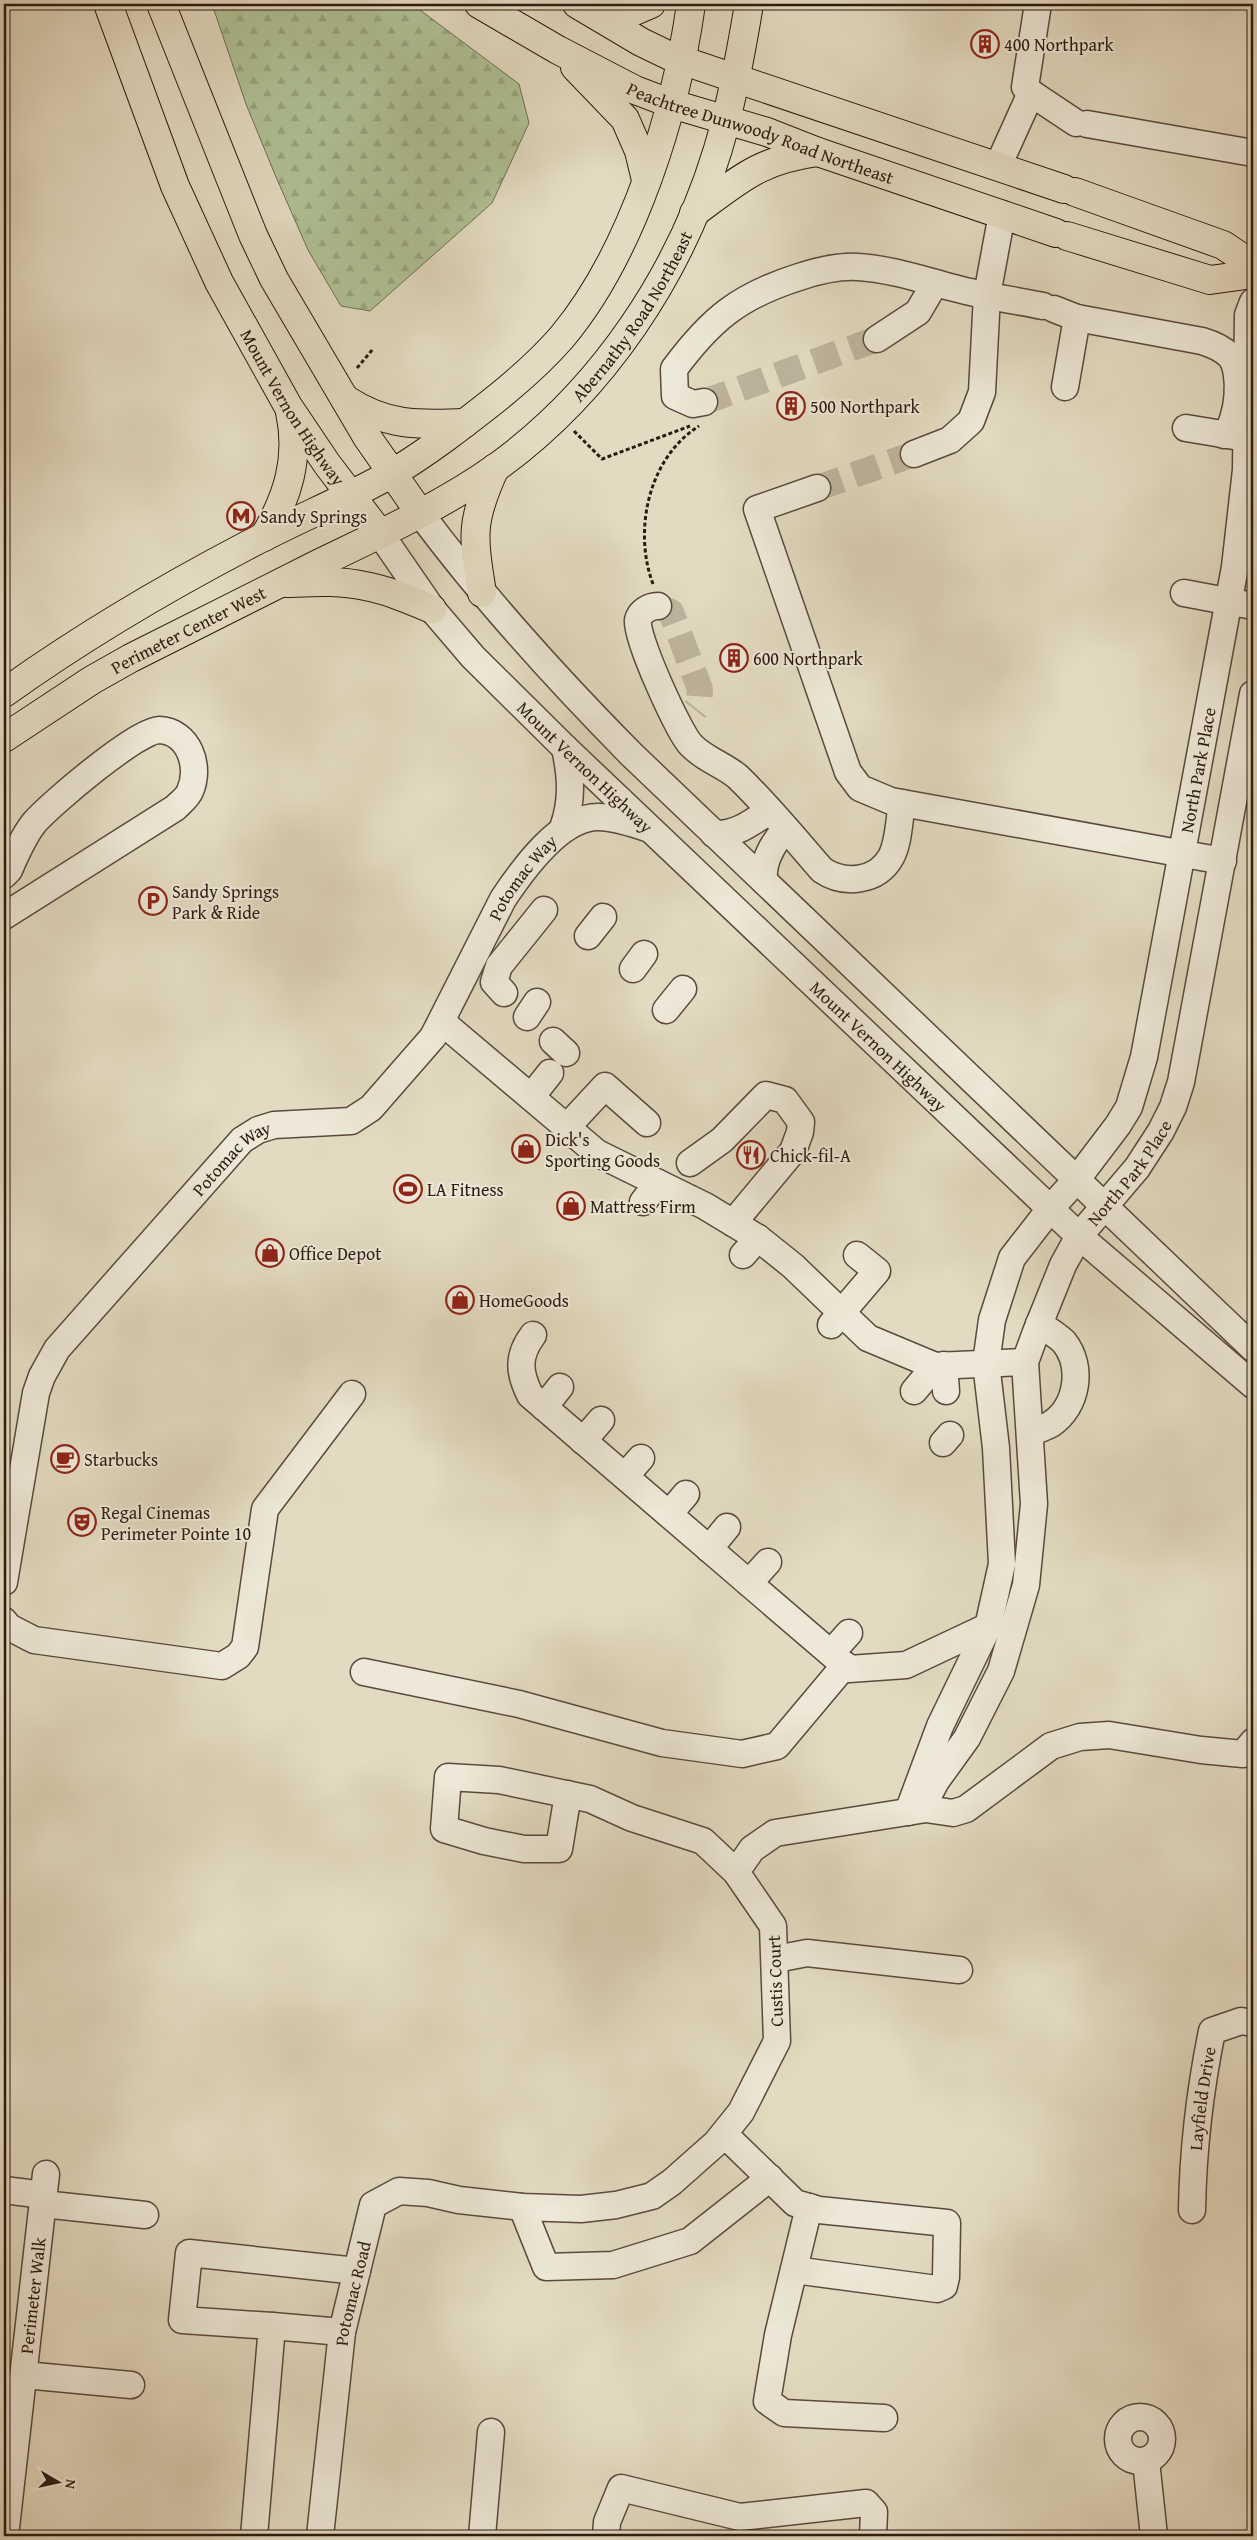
<svg xmlns="http://www.w3.org/2000/svg" width="1257" height="2540" viewBox="0 0 1257 2540" font-family="'Gentium Book Plus',serif">
  <style>
    .forest { fill: url(#forest-firs); stroke: #6e6e54 }
    .lines { fill: none; stroke-linecap: round; stroke-linejoin: round }
    .minor-tunnel { stroke: #beb49e; stroke-width: 26; stroke-dasharray: 26 13; stroke-linecap: butt }
    .minor-casing { stroke: #5a4a3d; stroke-width: 29 }
    .major-casing { stroke: #2c1a11; stroke-width: 30 }
    .path { stroke: #2c1a11; stroke-width: 3; stroke-dasharray: 4 2.5; stroke-linecap: butt }
    .minor { stroke: #ede8d7; stroke-width: 26 }
    .major { stroke: #e3dbc1; stroke-width: 28 }
    .labels { text-anchor: middle; dominant-baseline: central; stroke-width: 4; stroke-linejoin: round; paint-order: stroke }
    .poi-label { font-size: 18px; fill: #2c1a11; stroke: #ede8d7; text-anchor: start }
    .street-label { font-size: 18px; fill: #2c1a11; stroke: #ede8d7 }
  </style>
  <defs>
    <pattern id="forest-firs" width="22" height="20" patternUnits="userSpaceOnUse" patternTransform="scale(1.25)"><rect width="22" height="20" fill="#b0c196"/><path d="M5 1l3.5 6h-7zM16 11l3.5 6h-7z" fill="#98a580"/></pattern>
  </defs>
  <rect width="100%" height="100%" fill="#e3dbc1"/>
  <filter id="stains"><feTurbulence type="fractalNoise" baseFrequency=".004" numOctaves="4"/><feColorMatrix values="0 0 0 0 .2 0 0 0 0 .09 0 0 0 0 .02 0 0 0 .5 -.17"/></filter>
  <radialGradient id="worn" r=".72"><stop offset=".6" stop-color="#630" stop-opacity="0"/><stop offset="1" stop-color="#630" stop-opacity=".3"/></radialGradient>
  <path class="forest" d="M212,4H412L519,84L529,123L492,203L370,311L341,306L308,250L276,177L246,104Z"/>
  <g class="lines">
    <g class="minor-tunnel">
      <path d="M704,402L877,339"/>
      <path d="M817,488L914,454"/>
      <path d="M658,606L671,612L700,689L699,705L695,710"/>
    </g>
    <defs>
      <g id="minor">
        <path d="M1031,93L1025,87L1038,4"/>
        <path d="M1087,124L1253,153"/>
        <path d="M998,166L1031,93L1076,123"/>
        <path d="M1054,309L1077,318L1202,341C1212,344 1222,348 1230,356C1243,371 1239,421 1224,435"/>
        <path d="M877,339L918,312L935,283"/>
        <path d="M1065,387L1077,318"/>
        <path d="M704,402L693,404L675,396L674,369C711,319 739,296 799,277C817,271 838,266 858,267C891,269 923,280 954,288C983,296 1014,300 1043,306"/>
        <path d="M1186,428L1240,437"/>
        <path d="M914,454L950,440L971,421L982,392L987,295L1002,214"/>
        <path d="M817,488L757,509L848,772L860,788L891,801L1223,861"/>
        <path d="M420,513C484,599 556,678 631,754L1253,1348"/>
        <path id="s1" d="M381,535L432,609L473,657L565,748L1079,1236L1253,1385"/>
        <path d="M1184,593L1253,606"/>
        <path d="M658,606C649,606 640,612 638,620C634,634 679,733 691,745C704,759 724,765 738,777C768,806 795,839 822,870C844,885 877,882 891,857C899,842 899,820 902,803"/>
        <path d="M563,828C573,800 571,776 565,748"/>
        <path d="M714,834C736,835 751,823 769,811"/>
        <path d="M4,875L9,870C16,854 23,837 34,823C49,805 139,729 159,730C189,731 201,767 190,791C188,797 180,803 175,808L4,916"/>
        <path d="M764,881C762,861 773,844 785,829"/>
        <path d="M588,936L603,917"/>
        <path d="M633,969L644,954"/>
        <path d="M504,993L494,982L499,966L544,910"/>
        <path d="M666,1010L683,989"/>
        <path d="M527,1017L537,1002"/>
        <path d="M442,1022L597,1153L705,1206L758,1238L793,1266L868,1338L935,1366L1025,1362"/>
        <path d="M553,1041L566,1053"/>
        <path d="M531,1097L550,1073"/>
        <path d="M567,1127L605,1086L647,1123"/>
        <path d="M690,1163L722,1140L766,1095L785,1100L801,1122L800,1132L793,1151L733,1223"/>
        <path d="M643,1202L658,1183"/>
        <path d="M743,1255L758,1238"/>
        <path d="M831,1325L877,1271L857,1255"/>
        <path d="M533,1335C517,1356 519,1373 530,1395L849,1669L906,1665L993,1624"/>
        <path d="M944,1365L946,1391"/>
        <path d="M914,1391L935,1366"/>
        <path d="M544,1407L560,1387"/>
        <path d="M1030,1433C1036,1430 1044,1428 1051,1424C1077,1407 1084,1367 1064,1342C1057,1335 1047,1329 1039,1324"/>
        <path d="M583,1441L601,1420"/>
        <path d="M943,1443L950,1435"/>
        <path d="M625,1476L641,1458"/>
        <path d="M669,1514L686,1494"/>
        <path d="M709,1549L727,1527"/>
        <path id="s2" d="M4,1582L36,1393L42,1376L57,1349L242,1140L258,1130L274,1125L351,1121L371,1108L433,1037L503,899C523,869 560,817 598,817C615,817 631,823 647,828"/>
        <path d="M749,1583L768,1562"/>
        <path d="M4,1621L9,1627L34,1640L222,1666L238,1656L245,1647L265,1509L352,1394"/>
        <path d="M831,1653L849,1633"/>
        <path d="M364,1672L519,1704L662,1743L742,1754L777,1746L845,1665"/>
        <path d="M568,1794L559,1849H524L484,1841L444,1829L448,1777L499,1780L590,1799L632,1818L703,1841L736,1872"/>
        <path id="s3" d="M926,1808L927,1798L936,1781L967,1738L1001,1671L1026,1585L1034,1504L1025,1362L1036,1332L1063,1265L1079,1236L1137,1168L1161,1131L1173,1107L1181,1082L1253,694"/>
        <path id="s4" d="M908,1812L940,1726L988,1627L1002,1564L996,1448L986,1363L992,1320L1012,1258L1050,1209L1077,1179L1118,1125L1129,1107L1144,1057L1235,567L1246,470L1248,315L1253,302"/>
        <path d="M776,1959L807,1953L959,1970"/>
        <path d="M724,2134L795,2203L819,2210L947,2223L946,2277L944,2286L937,2289L794,2270"/>
        <path d="M4,2190L44,2195"/>
        <path d="M43,2204L145,2215"/>
        <path d="M522,2207L546,2267L613,2265L690,2241L770,2178"/>
        <path d="M809,2207L778,2335L767,2401L784,2413L884,2418"/>
        <path id="s5" d="M1192,2210C1193,2149 1200,2090 1212,2031L1241,2021L1253,2023"/>
        <path d="M272,2326L342,2332"/>
        <path d="M24,2375L131,2385"/>
        <circle cx="1140" cy="2439" r="22"/>
        <path d="M1146,2461L1154,2536"/>
        <path id="s6" d="M5,2536L46,2174"/>
        <path d="M254,2536L272,2326L182,2320L189,2253L357,2271"/>
        <path id="s7" d="M320,2536L342,2332L373,2205L399,2191L428,2193L459,2200L522,2207L581,2209L616,2205L652,2196L672,2182L716,2143L741,2112L777,2041L773,1926L736,1872L752,1849L775,1833L926,1809L953,1813L966,1809L1051,1746L1080,1737L1109,1735L1201,1750L1243,1754L1253,1742"/>
        <path d="M482,2536L491,2432"/>
        <path d="M606,2536L607,2522L621,2488L740,2517L866,2503L874,2512L873,2536"/>
      </g>
      <g id="major">
        <path id="s8" d="M108,4L175,186L219,282L288,406L327,464L381,535"/>
        <path d="M161,4L253,235L274,279L367,437L420,513"/>
        <path id="s9" d="M479,4L558,50L635,90L672,104L767,132L818,152L1056,233"/>
        <path d="M577,4L641,42L672,57L1064,189"/>
        <path d="M598,16L630,13L651,4"/>
        <path d="M575,67L625,119L639,151L646,180"/>
        <path d="M1075,192L1223,245L1253,265"/>
        <path d="M694,213C740,179 759,160 818,152"/>
        <path d="M1067,236L1210,280L1253,274"/>
        <path d="M345,399C386,426 417,425 465,423"/>
        <path d="M264,537C288,497 300,458 290,412"/>
        <path d="M287,583C313,582 340,580 365,586C388,590 410,600 432,609"/>
        <path d="M482,593C473,536 470,522 495,468"/>
        <path d="M4,693C81,638 162,590 246,546C293,521 342,501 389,475C409,464 427,451 445,438C485,408 529,375 562,337C633,252 676,112 691,4"/>
        <path id="s10" d="M4,738L92,680L131,658C194,626 257,594 320,563C380,534 442,506 497,467C603,390 680,274 718,149C732,102 741,53 749,4"/>
      </g>
    </defs>
    <use href="#minor" class="minor-casing"/>
    <use href="#major" class="major-casing"/>
    <g class="path">
      <path d="M357,368L373,349"/>
      <path d="M574,431L602,459L690,426"/>
      <path d="M653,584C633,531 648,458 699,426"/>
    </g>
    <use href="#minor" class="minor"/>
    <use href="#major" class="major"/>
  </g>
  <defs>
    <symbol id="building-ring" viewBox="-11 -11 22 22"><circle r="9.5" fill="#ede8d7" stroke="#8f2418" stroke-width="1.5"/><path d="M-4-6H4V6H1V3H-1V6H-4ZM-2.5-4.3h1.7v1.8h-1.7ZM.8-4.3h1.7v1.8H.8ZM-2.5-1h1.7V.8h-1.7ZM.8-1h1.7V.8H.8Z" fill="#8f2418"/></symbol>
    <symbol id="metro-ring" viewBox="-11 -11 22 22"><circle r="9.5" fill="#ede8d7" stroke="#8f2418" stroke-width="1.5"/><path d="M-5.5 5V-5H-3L0 0L3-5H5.5V5H3V-.5L0 4L-3-.5V5Z" fill="#8f2418"/></symbol>
    <symbol id="parking-ring" viewBox="-11 -11 22 22"><circle r="9.5" fill="#ede8d7" stroke="#8f2418" stroke-width="1.5"/><path d="M-3.5-5.5H1a3.5 3.5 0 0 1 0 7H-1V5.5H-3.5ZM-1-3.4V-.6H.8a1.4 1.4 0 0 0 0-2.8Z" fill="#8f2418"/></symbol>
    <symbol id="shop-ring" viewBox="-11 -11 22 22"><circle r="9.5" fill="#ede8d7" stroke="#8f2418" stroke-width="1.5"/><path d="M-5-2.5h2.3a2.7 3.5 0 0 1 5.4 0H5L5.5 6h-11ZM-1.5-2.5h3a1.5 2.3 0 0 0-3 0Z" fill="#8f2418"/></symbol>
    <symbol id="restaurant-ring" viewBox="-11 -11 22 22"><circle r="9.5" fill="#ede8d7" stroke="#8f2418" stroke-width="1.5"/><path d="M-5-6h1v4h1v-4h1v4h1v-4h1v5L-1.5 .5V6h-2V.5L-5-1ZM5-6V6H3V1.5H1.5Q1.5-4 5-6Z" fill="#8f2418"/></symbol>
    <symbol id="stadium-ring" viewBox="-11 -11 22 22"><circle r="9.5" fill="#ede8d7" stroke="#8f2418" stroke-width="1.5"/><path d="M0-5a6.5 5 0 1 0 0 10a6.5 5 0 1 0 0-10ZM-3.5-1.8h7v3.6h-7Z" fill="#8f2418"/></symbol>
    <symbol id="cafe-ring" viewBox="-11 -11 22 22"><circle r="9.5" fill="#ede8d7" stroke="#8f2418" stroke-width="1.5"/><path d="M-5.5-4.5H6V0H3Q3 3.5 0 3.5H-2.5Q-5.5 3.5-5.5 0ZM3-3.2v2h1.7v-2ZM-6 4.5H4V6H-6Z" fill="#8f2418"/></symbol>
    <symbol id="theatre-ring" viewBox="-11 -11 22 22"><circle r="9.5" fill="#ede8d7" stroke="#8f2418" stroke-width="1.5"/><path d="M-5-5.5Q0-4 5-5.5V0Q5 5 0 6Q-5 5-5 0ZM-3.3-2.5H-1v1.5H-3.3ZM1-2.5H3.3v1.5H1ZM-2.8 1Q0 5.5 2.8 1Z" fill="#8f2418"/></symbol>
  </defs>
  <g fill-rule="evenodd">
    <use href="#building-ring" x="969" y="28" width="32" height="32"/>
    <use href="#building-ring" x="775" y="390" width="32" height="32"/>
    <use href="#metro-ring" x="225" y="500" width="32" height="32"/>
    <use href="#building-ring" x="718" y="642" width="32" height="32"/>
    <use href="#parking-ring" x="137" y="885" width="32" height="32"/>
    <use href="#shop-ring" x="510" y="1133" width="32" height="32"/>
    <use href="#restaurant-ring" x="735" y="1139" width="32" height="32"/>
    <use href="#stadium-ring" x="392" y="1173" width="32" height="32"/>
    <use href="#shop-ring" x="555" y="1190" width="32" height="32"/>
    <use href="#shop-ring" x="254" y="1237" width="32" height="32"/>
    <use href="#shop-ring" x="444" y="1284" width="32" height="32"/>
    <use href="#cafe-ring" x="49" y="1443" width="32" height="32"/>
    <use href="#theatre-ring" x="66" y="1506" width="32" height="32"/>
  </g>
  <g class="labels">
    <g class="poi-label">
      <text x="1004" y="44">400 Northpark</text>
      <text x="810" y="406">500 Northpark</text>
      <text x="260" y="516">Sandy Springs</text>
      <text x="753" y="658">600 Northpark</text>
      <text x="172" y="891">Sandy Springs<tspan x="172" dy="21">Park &amp; Ride</tspan></text>
      <text x="545" y="1139">Dick's<tspan x="545" dy="21">Sporting Goods</tspan></text>
      <text x="770" y="1155">Chick-fil-A</text>
      <text x="427" y="1189">LA Fitness</text>
      <text x="590" y="1206">Mattress Firm</text>
      <text x="289" y="1253">Office Depot</text>
      <text x="479" y="1300">HomeGoods</text>
      <text x="84" y="1459">Starbucks</text>
      <text x="101" y="1512">Regal Cinemas<tspan x="101" dy="21">Perimeter Pointe 10</tspan></text>
    </g>
    <g class="street-label">
      <text stroke="none"><textPath href="#s9" startOffset="311">Peachtree Dunwoody Road Northeast</textPath></text>
      <text stroke="none"><textPath href="#s10" startOffset="768">Abernathy Road Northeast</textPath></text>
      <text stroke="none"><textPath href="#s8" startOffset="445">Mount Vernon Highway</textPath></text>
      <text stroke="none"><textPath href="#s10" startOffset="214">Perimeter Center West</textPath></text>
      <text stroke="none"><textPath href="#s1" startOffset="310">Mount Vernon Highway</textPath></text>
      <text stroke="none"><textPath href="#s4" startOffset="1112">North Park Place</textPath></text>
      <text stroke="none"><textPath href="#s2" startOffset="934">Potomac Way</textPath></text>
      <text stroke="none"><textPath href="#s1" startOffset="715">Mount Vernon Highway</textPath></text>
      <text stroke="none"><textPath href="#s2" startOffset="500">Potomac Way</textPath></text>
      <text stroke="none"><textPath href="#s3" startOffset="689">North Park Place</textPath></text>
      <text transform="translate(775 1981) rotate(-92)">Custis Court</text>
      <text stroke="none"><textPath href="#s5" startOffset="112">Layfield Drive</textPath></text>
      <text stroke="none"><textPath href="#s7" startOffset="245">Potomac Road</textPath></text>
      <text stroke="none"><textPath href="#s6" startOffset="242">Perimeter Walk</textPath></text>
    </g>
  </g>
  <rect width="1257" height="2540" fill="none" stroke="#e3dbc1" stroke-width="20"/>
  <rect x="5" y="5" width="1247" height="2530" fill="none" stroke="#2c1a11" stroke-width="2.5"/>
  <rect x="10" y="10" width="1237" height="2520" fill="none" stroke="#2c1a11"/>
  <g transform="translate(58 2482) rotate(99)" stroke="#ede8d7" stroke-width="4" paint-order="stroke">
  <path d="M0-4L9 19L0 12L-9 19Z" fill="#2c1a11"/>
  <text y="-8" font-size="14" font-weight="bold" text-anchor="middle" fill="#2c1a11">N</text>
  </g>
  <rect width="100%" height="100%" filter="url(#stains)"/>
  <rect width="100%" height="100%" fill="url(#worn)"/>
</svg>
